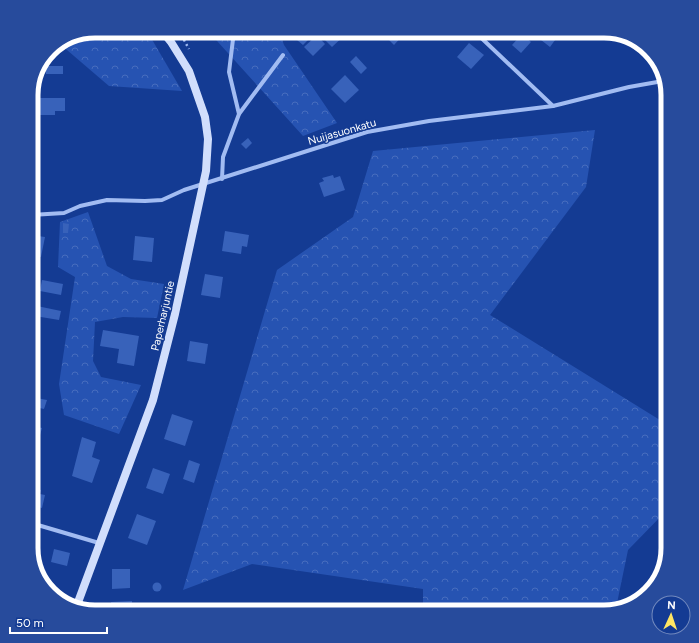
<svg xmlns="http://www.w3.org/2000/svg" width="699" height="643" viewBox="0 0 699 643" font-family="Figtree,sans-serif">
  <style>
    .forest { fill: url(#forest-crowns) }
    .building { fill: #3862ba }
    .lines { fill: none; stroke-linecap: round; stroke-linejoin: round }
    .path { stroke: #a2bcf2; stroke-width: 2.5; stroke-dasharray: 2 3; stroke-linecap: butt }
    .street { stroke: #a2bcf2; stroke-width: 4 }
    .secondary { stroke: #d1defc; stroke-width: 8 }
    .labels { text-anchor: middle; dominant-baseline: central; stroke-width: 3; stroke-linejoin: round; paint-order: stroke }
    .street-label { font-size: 11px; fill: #fff; stroke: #143b93 }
    .rim { fill: none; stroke: #fff; stroke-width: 5 }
  </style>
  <defs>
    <pattern id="forest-crowns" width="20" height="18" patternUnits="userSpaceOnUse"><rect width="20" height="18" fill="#2653b2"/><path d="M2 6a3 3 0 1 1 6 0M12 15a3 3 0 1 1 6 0" fill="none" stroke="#476dbe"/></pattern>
  </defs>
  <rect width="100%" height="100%" fill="#143b93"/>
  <g class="forest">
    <path d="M95,31H147L182,91L109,86L60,44Z"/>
    <path d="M208,31H279L284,45L337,123L303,136Z"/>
    <path d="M595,130L586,187L490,315L668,425V509L628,550L616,608L608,612H423V589L252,564L183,590L277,270L353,217L373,151Z"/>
    <path d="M88,212L107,266L131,279L164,284L157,318L123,317L95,322L93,361L101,377L141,385L119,434L64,415L59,384L75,277L58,267L60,222Z"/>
  </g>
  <g class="building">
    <path d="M306,31L311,37L303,45L297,40Z"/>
    <path d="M321,31H345L347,33L332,47L319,34Z"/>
    <path d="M390,31H403L405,33L394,45L385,36Z"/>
    <path d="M433,31H451L443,40Z"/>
    <path d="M549,31H552L558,36L550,47L541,40Z"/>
    <path d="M522,34L531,42L521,53L512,45Z"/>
    <path d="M317,35L325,44L313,56L304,47Z"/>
    <path d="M469,43L484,55L471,69L457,57Z"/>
    <path d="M356,56L367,68L361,74L350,62Z"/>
    <rect x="46" y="66" width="17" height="8"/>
    <path d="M345,75L359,90L345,103L331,89Z"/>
    <path d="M40,98H65V111H55V115H40Z"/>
    <path d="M248,138L252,143L246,149L241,144Z"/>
    <path d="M333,175L334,178L340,176L345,190L324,197L319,183L324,181L322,178Z"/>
    <path d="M63,223L69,224L68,233H63Z"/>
    <path d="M225,231L249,235L247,247L242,246L241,254L222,251Z"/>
    <path d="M31,235L45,237L41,257L31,255Z"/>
    <path d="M135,236L154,238L152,262L133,260Z"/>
    <path d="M205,274L223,277L220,298L201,295Z"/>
    <path d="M42,280L63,284L61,295L40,291Z"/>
    <path d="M37,306L61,311L59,320L35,316Z"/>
    <path d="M103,330L139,336L134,366L117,363L119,349L100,346Z"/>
    <path d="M190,341L208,344L205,364L187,361Z"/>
    <path d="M31,397L47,400L44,409L31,406Z"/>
    <path d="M172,414L193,421L185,446L164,439Z"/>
    <path d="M32,426L42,428L36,449L31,448Z"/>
    <path d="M82,437L96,442L92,457L100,460L92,483L72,476Z"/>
    <path d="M189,460L200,464L194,483L183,479Z"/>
    <path d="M153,468L170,474L163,494L146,488Z"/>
    <path d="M31,488L41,490L40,494L45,495L42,508L31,505Z"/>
    <path d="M137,514L156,521L147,545L128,538Z"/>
    <path d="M54,549L70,553L67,566L51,562Z"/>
    <path d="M112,569H130V588L112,589Z"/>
    <circle cx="157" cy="587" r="4.5"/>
    <path d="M47,587H51V594L49,593Z"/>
    <path d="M132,601V611H112L111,602Z"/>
    <path d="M139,603H142L143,609H139Z"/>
  </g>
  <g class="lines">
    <path class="path" d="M179,31L189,49"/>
    <g class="street">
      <path d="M234,31L229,72L239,114"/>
      <path d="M474,31L553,106"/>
      <path d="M222,179L223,157L239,114L283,55"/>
      <path d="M31,215L64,213L80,206L107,200L145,201L162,200L184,190L367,132L429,121L553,106L629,87L663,81"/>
      <path d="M31,523L99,543"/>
    </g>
    <path class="secondary" d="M77,605L153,400L175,314L206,171L208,139L205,117L189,71L171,42L162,31"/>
  </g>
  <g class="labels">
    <g class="street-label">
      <text transform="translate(342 132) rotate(-16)">Nuijasuonkatu</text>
      <text transform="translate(163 316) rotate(-77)">Paperharjuntie</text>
    </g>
  </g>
  <path d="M0 0H699V643H0ZM95 38H604A57 57 0 0 1 661 95V548A57 57 0 0 1 604 605H95A57 57 0 0 1 38 548V95A57 57 0 0 1 95 38Z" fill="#274b9c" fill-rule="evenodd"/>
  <path class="rim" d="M95 38H604A57 57 0 0 1 661 95V548A57 57 0 0 1 604 605H95A57 57 0 0 1 38 548V95A57 57 0 0 1 95 38Z"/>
  <g transform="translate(671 615) rotate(3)"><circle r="19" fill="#143b93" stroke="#7289be"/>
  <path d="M0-3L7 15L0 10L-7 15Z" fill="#ffe663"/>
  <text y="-6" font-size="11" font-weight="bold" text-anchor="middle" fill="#ffffff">N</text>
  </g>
  <path d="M10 627v6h97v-6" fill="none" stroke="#ffffff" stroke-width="2"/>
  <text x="16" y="627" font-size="12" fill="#ffffff" stroke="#143b93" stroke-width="3" paint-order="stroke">50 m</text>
</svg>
